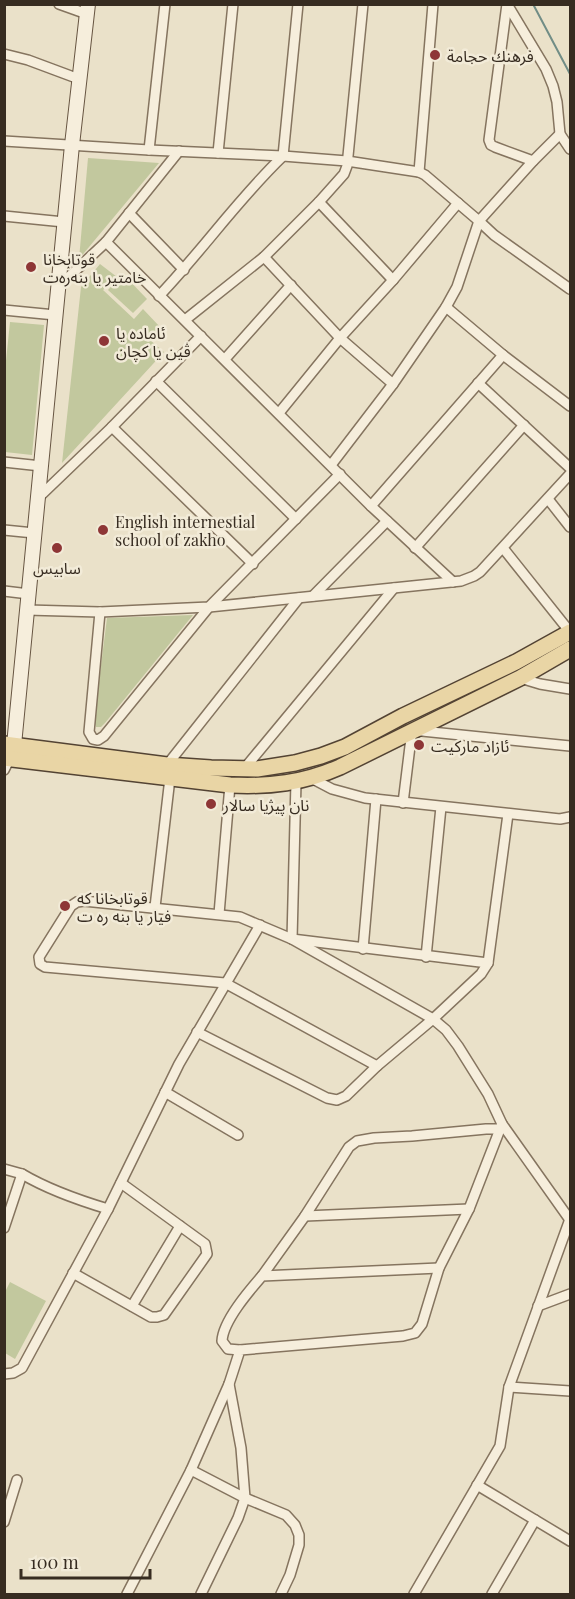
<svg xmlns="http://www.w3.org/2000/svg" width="575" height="1599" viewBox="0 0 575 1599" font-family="'Playfair Display','Noto Sans Arabic',serif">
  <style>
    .green { fill: #c2c89e }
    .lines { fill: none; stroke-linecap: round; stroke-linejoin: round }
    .stream { stroke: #718d86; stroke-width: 2 }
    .minor-casing { stroke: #85745f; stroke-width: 12 }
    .secondary-casing { stroke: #675542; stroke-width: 16 }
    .primary-casing { stroke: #534333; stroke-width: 18 }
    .minor { stroke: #f6eedc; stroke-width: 9 }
    .secondary { stroke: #f6eedc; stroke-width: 14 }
    .primary { stroke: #e9d5a5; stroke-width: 15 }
    .poi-dot { fill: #8e3636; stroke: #f2ebd8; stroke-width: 2 }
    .labels { text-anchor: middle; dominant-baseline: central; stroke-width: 5; stroke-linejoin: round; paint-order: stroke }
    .poi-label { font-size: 16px; fill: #372c21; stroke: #f2ebd8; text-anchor: start }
  </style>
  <rect width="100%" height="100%" fill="#eae1c9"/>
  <g class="green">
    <path d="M88,158L159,163L79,259Z"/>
    <path d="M100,264L117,277L103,290L134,319L143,309L160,327L150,340L164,352L62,463L81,287Z"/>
    <path d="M123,274L147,299L133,313L108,290Z"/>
    <path d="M10,322L44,325L32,455L5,452L4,380Z"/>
    <path d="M193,615L105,723L101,727H96L94,721L107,618Z"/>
    <path d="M10,1282L46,1301L15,1359L5,1353V1292Z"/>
  </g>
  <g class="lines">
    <path class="stream" d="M533,4L570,74"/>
    <defs>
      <g id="minor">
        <path d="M59,4L87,14"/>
        <path d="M507,4L489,140L491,145L495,147L533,161"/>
        <path d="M507,4L546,69L553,86L557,102L560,134L570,149"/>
        <path d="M4,54L28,60L79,79"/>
        <path d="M4,141L149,150L283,156L347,161L419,172L425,175L479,221L494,235L570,289"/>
        <path d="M149,150L165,4"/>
        <path d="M218,153L233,4"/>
        <path d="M419,172L433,4"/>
        <path d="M319,202L393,280"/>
        <path d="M129,213L184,270"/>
        <path d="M4,216L64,222"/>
        <path d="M106,242L371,506L453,582"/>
        <path d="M264,257L340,338L393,384"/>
        <path d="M58,287L106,242L179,151"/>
        <path d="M159,296C202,251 238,199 283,156L298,4"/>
        <path d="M446,307L503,355L570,406"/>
        <path d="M4,310L55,315"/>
        <path d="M185,320L264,257L319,202L344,174L347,166L363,4"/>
        <path d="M225,359L291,285"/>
        <path d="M156,381L296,519"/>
        <path d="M478,383L570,468"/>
        <path d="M279,413L340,338L393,280L458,203"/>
        <path d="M112,427L253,564"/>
        <path d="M4,462L41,466"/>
        <path d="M331,465L393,384L446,307L457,287L479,221L533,161L560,134"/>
        <path d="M38,498L112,427L201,336"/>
        <path d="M548,499L570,527"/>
        <path d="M371,506L503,355"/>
        <path d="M4,530L34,533"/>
        <path d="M415,548L524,425"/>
        <path d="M503,548L570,632"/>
        <path d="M4,591L29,594"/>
        <path d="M313,596L387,521"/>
        <path d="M27,610L100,612L209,607L461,581L474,576L480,572L570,474"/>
        <path d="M100,612L89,732L93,739L98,740L104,736L209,607L340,474"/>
        <path d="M520,678L540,684L570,689"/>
        <path d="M167,765L299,598"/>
        <path d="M244,769L394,588"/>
        <path d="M4,770L11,756"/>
        <path d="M311,778L332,789L365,798L560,819L570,817"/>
        <path d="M296,782L292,939L488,963"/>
        <path d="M403,803L412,730L570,746"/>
        <path d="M155,907L170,778"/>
        <path d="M219,914L230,785"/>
        <path d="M363,949L376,799"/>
        <path d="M426,957L441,807"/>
        <path d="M197,1032L327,1098L337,1100L346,1096L377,1066L433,1019L481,974L488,963L508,814"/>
        <path d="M377,1066L225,983L45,967L40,964L39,957L71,906L77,902L84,901L240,917L292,939L433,1019L446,1030L458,1046L488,1094L502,1124L570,1220"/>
        <path d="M165,1092L238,1135"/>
        <path d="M4,1169L22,1174L4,1228"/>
        <path d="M22,1174C49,1190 78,1200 108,1209L179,1064L260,925"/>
        <path d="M305,1216L469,1209"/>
        <path d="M73,1273L151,1317H157L164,1315L207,1254L205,1244L121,1183"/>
        <path d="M262,1276L305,1216L349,1147L357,1141L374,1138L412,1136L486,1129H500"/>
        <path d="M132,1306L180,1226"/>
        <path d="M538,1306L570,1294"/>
        <path d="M240,1350L228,1349L222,1341C223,1321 249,1291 262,1276L439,1268"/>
        <path d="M4,1374L13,1373L22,1368L108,1209"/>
        <path d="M509,1387L570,1391"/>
        <path d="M191,1470L245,1498L286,1515L295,1525L299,1535V1545L290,1575L281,1594"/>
        <path d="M477,1485L570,1541"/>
        <path d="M4,1522L17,1480"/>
        <path d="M127,1594L191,1470L229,1384L240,1350L403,1336L415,1333L422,1324L439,1268L469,1209L502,1124"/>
        <path d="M201,1594L238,1518L245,1498L241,1448L229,1384"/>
        <path d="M414,1594L500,1446L509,1387L570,1219"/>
        <path d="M492,1594L535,1520"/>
      </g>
      <path id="secondary" d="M14,745L72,145L88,4"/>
      <g id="primary">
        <path d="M4,744L167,765L211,768L257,769L295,763L321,756L345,747L403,716L516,662L570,632"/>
        <path d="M4,758L230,785C269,787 304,783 340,767L520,678L570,649"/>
      </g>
    </defs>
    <use href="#minor" class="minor-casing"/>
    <use href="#secondary" class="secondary-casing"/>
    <use href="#primary" class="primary-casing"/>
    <use href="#minor" class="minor"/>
    <use href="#secondary" class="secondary"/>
    <use href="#primary" class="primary"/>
  </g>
  <g class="poi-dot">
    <circle cx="435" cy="55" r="6"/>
    <circle cx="31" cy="267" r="6"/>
    <circle cx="104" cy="341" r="6"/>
    <circle cx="103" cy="530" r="6"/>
    <circle cx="57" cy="548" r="6"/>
    <circle cx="419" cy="745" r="6"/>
    <circle cx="211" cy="804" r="6"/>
    <circle cx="65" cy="906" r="6"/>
  </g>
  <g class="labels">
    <g class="poi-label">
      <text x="447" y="55">فرهنك حجامة</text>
      <text x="43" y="258">قوتابخانا<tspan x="43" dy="18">خامتیر یا بنەرەت</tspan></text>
      <text x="116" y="332">ئاماده یا<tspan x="116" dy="18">ڤین یا کچان</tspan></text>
      <text x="115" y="521">English internestial<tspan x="115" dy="18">school of zakho</tspan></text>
      <text x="57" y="567" text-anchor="middle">سابيس</text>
      <text x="431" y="745">ئازاد ماركيت</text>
      <text x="223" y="804">نان پيژيا سالار</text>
      <text x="77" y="897">قوتابخانا كه<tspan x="77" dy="18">فيار يا بنه ره ت</tspan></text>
    </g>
  </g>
  <rect width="575" height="1599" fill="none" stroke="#372c21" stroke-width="12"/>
  <path d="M21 1569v9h129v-9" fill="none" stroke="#372c21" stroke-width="3"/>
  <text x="30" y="1569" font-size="18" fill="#372c21" stroke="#f2ebd8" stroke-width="4.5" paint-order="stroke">100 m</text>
</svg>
